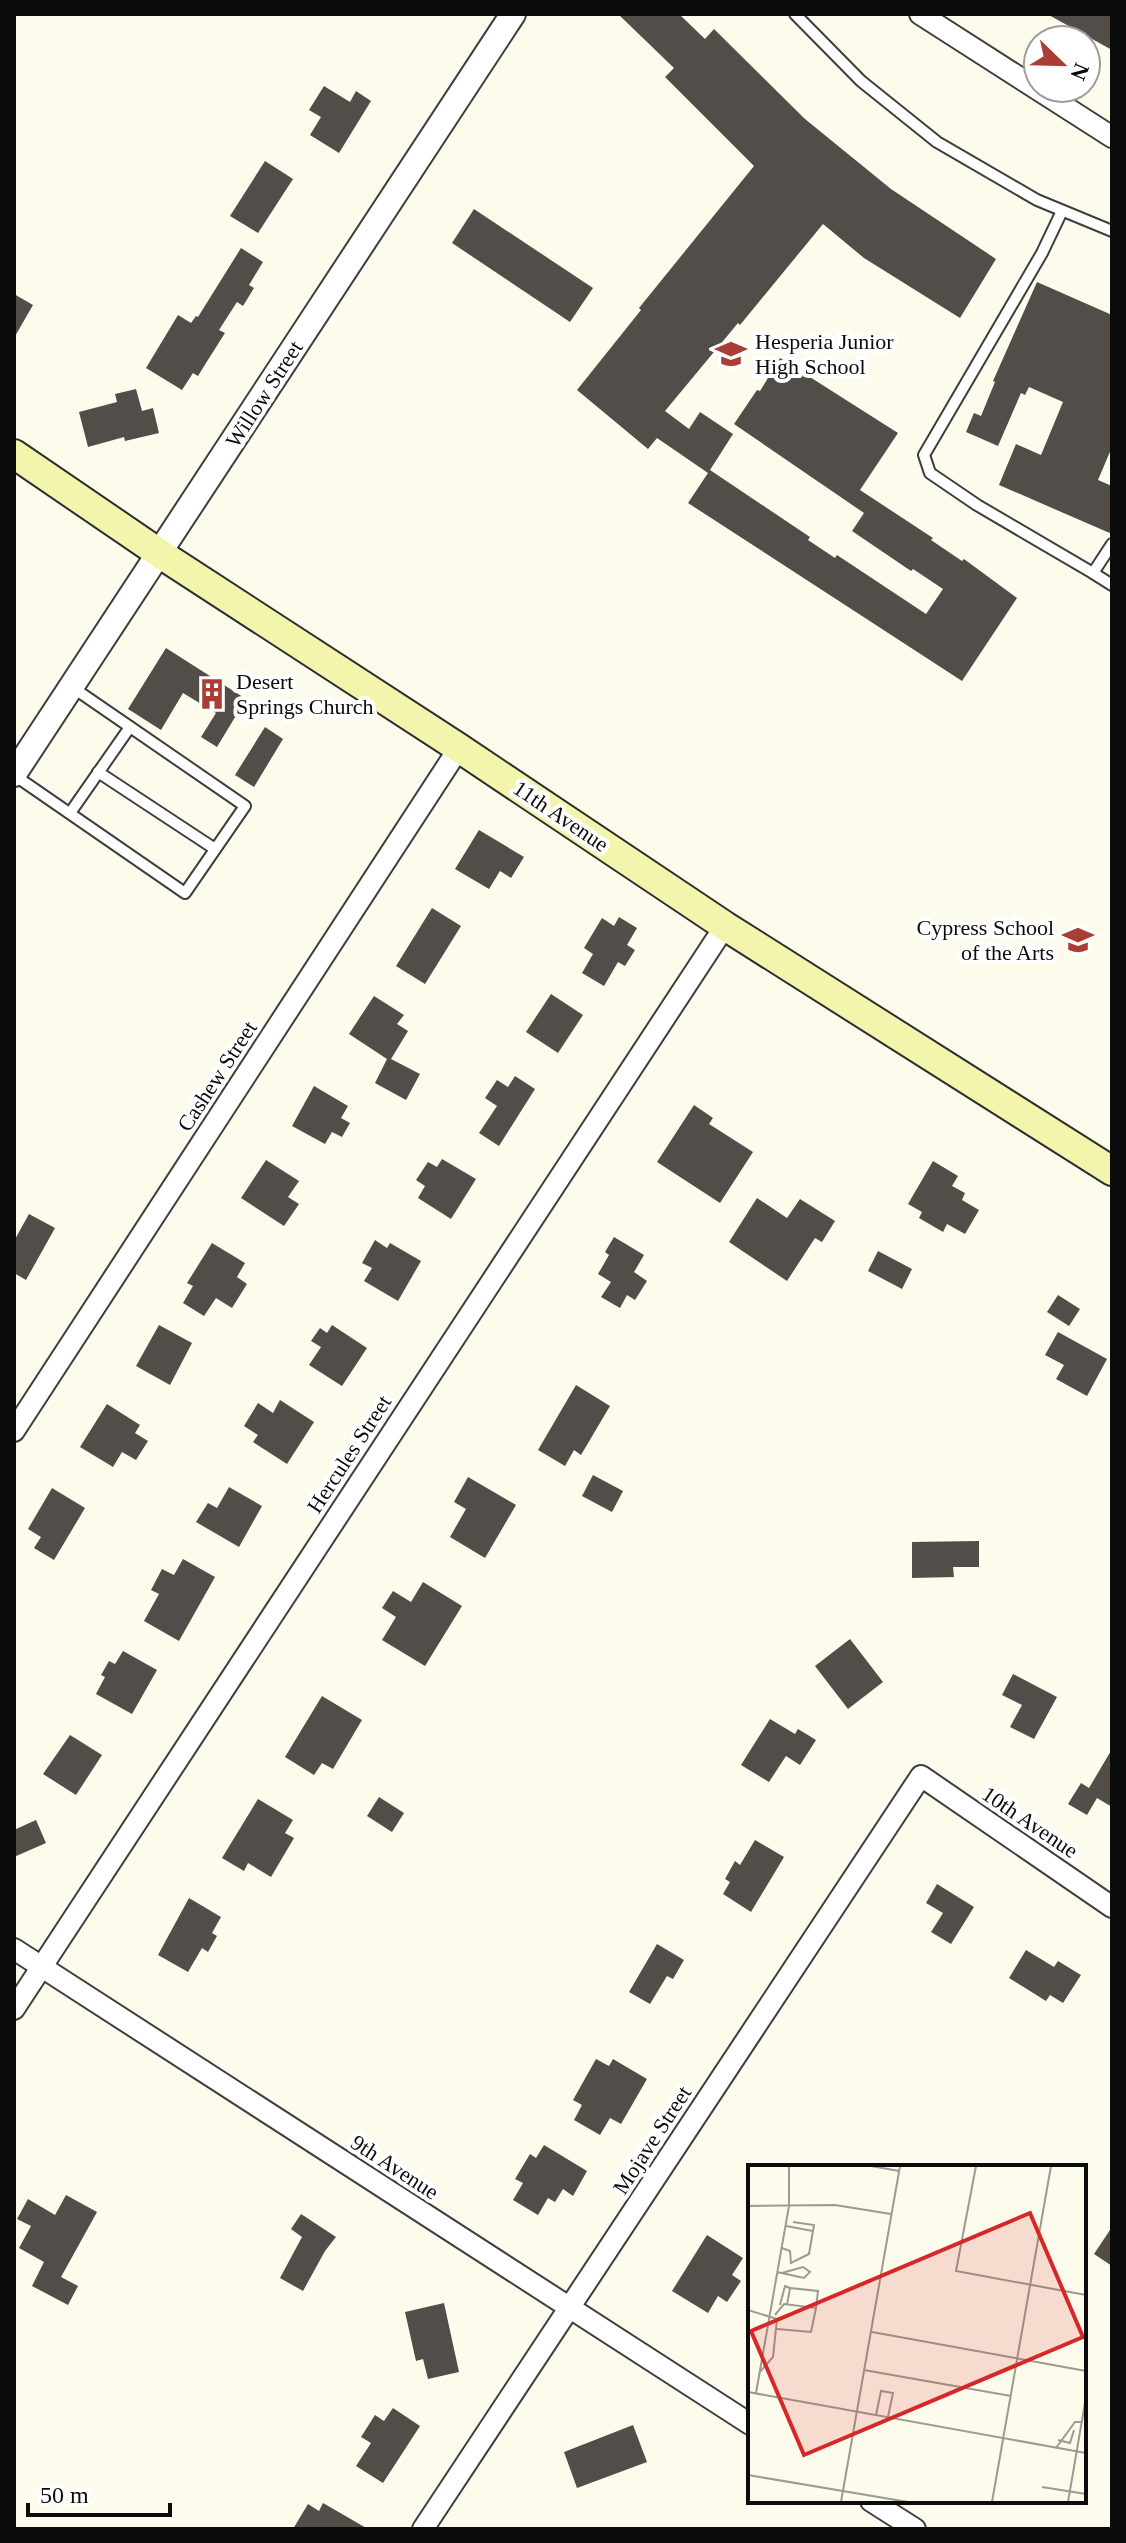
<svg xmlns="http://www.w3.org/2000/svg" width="1126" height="2543" viewBox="0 0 1126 2543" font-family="'Times New Roman',serif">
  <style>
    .building { fill: #524d49 }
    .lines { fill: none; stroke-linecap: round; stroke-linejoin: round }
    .service-casing { stroke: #3e3e3e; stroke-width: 14 }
    .minor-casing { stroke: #3e3e3e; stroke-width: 24 }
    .tertiary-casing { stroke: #3e3e3e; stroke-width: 28 }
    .secondary-casing { stroke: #2d2d2d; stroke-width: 32 }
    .service { stroke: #fff; stroke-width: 10 }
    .minor { stroke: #fff; stroke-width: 20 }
    .tertiary { stroke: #fff; stroke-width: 24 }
    .secondary { stroke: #f4f5ad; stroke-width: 28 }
    .labels { text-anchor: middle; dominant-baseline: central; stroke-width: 8; stroke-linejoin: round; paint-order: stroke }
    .poi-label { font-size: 22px; fill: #0b0b0b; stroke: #fff; text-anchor: start }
    .street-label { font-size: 22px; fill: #0b0b0b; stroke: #fff }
    .inset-road { fill: none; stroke: #9c9b91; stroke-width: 2 }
    .view { fill: #d62828; fill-opacity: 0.15; stroke: #d62828; stroke-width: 4 }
    .inset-edge { fill: none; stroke: #0b0b0b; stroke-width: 4 }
  </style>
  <rect width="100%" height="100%" fill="#fdfbeb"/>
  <g class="building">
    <path d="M618,14H679L705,39L714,29L805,119L891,189L996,259L960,318L864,258L823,224L740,325L738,323L665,411L689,429L700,412L733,434L710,470L810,537L808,540L835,558L837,555L926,614L943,589L913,569L911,571L852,531L864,513L734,424L757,390L760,391L780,358L898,433L860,490L933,538L931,540L962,561L964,559L1017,598L962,681L688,503L708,473L657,438L648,449L577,390L641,310L639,308L754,166L665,77L674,68Z"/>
    <path d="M1047,14H1112V50Z"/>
    <path d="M324,86L350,102L356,91L371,101L339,153L310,135L321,117L309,110Z"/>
    <path d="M265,161L293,179L258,233L230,216Z"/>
    <path d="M474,209L593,288L570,322L452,243Z"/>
    <path d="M241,248L263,262L249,285L254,288L243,306L237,302L219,330L225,333L206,363L198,376L193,373L182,390L146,368L178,315L191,323L196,316L198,317Z"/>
    <path d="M1037,282L1112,315V447L1098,480L1112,486V534L999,485L1016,444L1041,455L1063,402L1029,387L1025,395L1021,393L998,446L966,432L974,413L981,416L995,382L993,381Z"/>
    <path d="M14,294L33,305L14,338Z"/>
    <path d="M136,389L142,411L153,408L159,433L125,441L124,437L88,447L79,412L117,402L115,394Z"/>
    <path d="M166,648L246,699L217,747L201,737L216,713L183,693L161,730L128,709Z"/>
    <path d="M265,727L283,739L254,787L235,775Z"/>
    <path d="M479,830L524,857L511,878L500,871L489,889L455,869Z"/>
    <path d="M432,908L461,926L425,984L396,966Z"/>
    <path d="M619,917L637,928L627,945L635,950L625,966L618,962L604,986L582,973L593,954L584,948L602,918L614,926Z"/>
    <path d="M551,994L583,1015L558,1053L526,1032Z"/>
    <path d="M374,996L404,1015L397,1024L408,1031L391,1059L420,1074L406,1100L375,1083L387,1059L349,1034Z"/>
    <path d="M515,1076L535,1089L499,1146L479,1133L497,1106L485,1098L497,1080L508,1087Z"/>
    <path d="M314,1086L348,1106L341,1118L350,1123L342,1137L332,1132L325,1144L292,1126Z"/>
    <path d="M694,1105L713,1118L709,1124L753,1152L720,1203L657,1162Z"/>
    <path d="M442,1159L476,1179L451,1219L418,1198L425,1186L416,1180L428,1162L437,1167Z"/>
    <path d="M266,1160L299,1181L288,1197L299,1204L284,1226L241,1198Z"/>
    <path d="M933,1161L958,1176L952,1186L965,1193L962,1200L979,1210L965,1234L947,1224L943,1232L919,1218L922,1212L908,1204Z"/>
    <path d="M757,1198L787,1218L800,1199L835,1221L822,1242L815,1238L787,1281L729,1242Z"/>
    <path d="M29,1214L55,1228L26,1280L14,1273V1241Z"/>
    <path d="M614,1237L644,1255L634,1272L647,1281L635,1300L627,1295L620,1308L601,1297L611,1282L598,1274L609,1255L605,1252Z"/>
    <path d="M375,1240L387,1248L390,1243L421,1261L398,1301L364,1281L372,1268L362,1263Z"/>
    <path d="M212,1243L245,1263L237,1277L247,1284L232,1308L216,1298L204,1316L183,1303L193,1286L187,1283Z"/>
    <path d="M878,1251L912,1269L902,1289L868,1271Z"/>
    <path d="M1058,1295L1080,1309L1069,1326L1047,1312Z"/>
    <path d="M159,1325L192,1343L170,1385L136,1366Z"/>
    <path d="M332,1325L367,1348L342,1386L309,1365L321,1347L311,1341L320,1328L327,1333Z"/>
    <path d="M1058,1332L1107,1359L1087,1396L1056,1379L1064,1365L1045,1355Z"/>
    <path d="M576,1385L610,1406L581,1455L574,1450L565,1466L538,1450Z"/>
    <path d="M280,1400L314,1422L287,1464L253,1442L258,1435L244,1426L258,1403L273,1413Z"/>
    <path d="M107,1404L140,1425L135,1433L148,1441L136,1460L122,1452L113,1467L80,1447Z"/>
    <path d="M593,1475L623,1491L612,1512L582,1496Z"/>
    <path d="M468,1477L516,1505L485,1558L450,1537L466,1509L454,1502Z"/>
    <path d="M229,1487L262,1506L239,1547L196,1522L208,1503L217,1508Z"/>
    <path d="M52,1488L85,1508L54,1560L34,1548L41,1537L28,1529Z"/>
    <path d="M979,1541V1567H953L954,1577L912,1578V1542Z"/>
    <path d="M183,1559L215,1577L179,1641L144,1621L159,1594L151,1590L162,1569L174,1575Z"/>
    <path d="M423,1582L462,1606L425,1666L382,1640L396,1617L382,1608L393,1591L411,1602Z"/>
    <path d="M850,1639L883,1682L848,1709L815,1666Z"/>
    <path d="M123,1651L157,1670L132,1714L96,1694L105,1677L101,1675L109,1661L115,1664Z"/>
    <path d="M1013,1674L1057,1697L1034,1739L1010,1727L1022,1705L1002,1695Z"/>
    <path d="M322,1696L362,1720L333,1769L322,1763L314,1775L285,1757Z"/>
    <path d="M770,1719L795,1734L798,1729L816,1740L800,1765L786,1756L769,1782L741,1765Z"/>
    <path d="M70,1735L102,1755L76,1795L43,1774Z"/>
    <path d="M1112,1749V1807L1097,1798L1087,1815L1068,1804L1081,1783L1089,1788Z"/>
    <path d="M379,1797L404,1813L392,1832L367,1816Z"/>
    <path d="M258,1799L293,1820L285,1833L294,1838L271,1877L248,1863L244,1871L222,1858Z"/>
    <path d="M36,1820L46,1843L14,1857V1830Z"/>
    <path d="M755,1840L784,1857L751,1912L723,1894L730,1882L725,1879L735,1861L740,1865Z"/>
    <path d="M937,1884L974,1907L951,1944L931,1932L943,1913L926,1903Z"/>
    <path d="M189,1898L221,1917L212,1933L217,1936L208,1952L202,1948L188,1972L158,1955Z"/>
    <path d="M657,1944L684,1960L673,1979L667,1976L650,2004L629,1992Z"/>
    <path d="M1026,1950L1054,1967L1058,1961L1081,1975L1063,2003L1050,1995L1046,2001L1009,1978Z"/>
    <path d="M596,2059L609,2066L613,2059L647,2079L621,2124L610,2118L600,2135L574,2120L582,2105L573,2100Z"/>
    <path d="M544,2145L587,2171L573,2196L563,2189L555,2202L548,2198L538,2215L513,2200L523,2183L515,2179L530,2154L536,2158Z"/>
    <path d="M66,2195L97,2212L61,2277L78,2286L68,2305L32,2286L44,2262L19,2248L31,2226L17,2219L28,2199L55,2215Z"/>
    <path d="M301,2214L336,2237L325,2251L303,2291L280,2278L302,2237L291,2229Z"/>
    <path d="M1112,2227V2266L1094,2254Z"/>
    <path d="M707,2235L743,2258L732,2275L741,2281L727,2302L718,2296L708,2313L672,2291Z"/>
    <path d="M444,2303L459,2372L428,2379L423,2359L416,2361L405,2312Z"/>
    <path d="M393,2408L420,2426L383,2483L356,2466L371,2443L361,2437L375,2415L384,2421Z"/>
    <path d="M633,2425L647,2462L577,2488L564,2452Z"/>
    <path d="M323,2503L368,2529H293L308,2504L319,2511Z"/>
  </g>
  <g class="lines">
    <defs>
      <g id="service">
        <path d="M795,14L861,81L937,142L1037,200L1112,231"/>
        <path d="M1062,211L1042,253L924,455L930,473L977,505L1093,573"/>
        <path d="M1112,544L1093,573L1112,585"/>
        <path d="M98,772L215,849"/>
        <path d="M14,775L185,893L245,806L72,687"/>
        <path d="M70,813L130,727"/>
      </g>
      <g id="minor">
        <path d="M920,14L1112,137"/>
        <path d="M14,1431L459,748"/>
        <path d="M14,1949L750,2424"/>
        <path d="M14,2009L725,926"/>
        <path d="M871,2501L915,2529"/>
        <path d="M423,2529L921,1776L1112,1907"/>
      </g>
      <path id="tertiary" d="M14,774L513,14"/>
      <path id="secondary" d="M14,454L159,553L459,748L725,926L1112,1171"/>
    </defs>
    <use href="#service" class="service-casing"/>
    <use href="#minor" class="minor-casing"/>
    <use href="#tertiary" class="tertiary-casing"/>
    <use href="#secondary" class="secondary-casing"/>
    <use href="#service" class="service"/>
    <use href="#minor" class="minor"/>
    <use href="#tertiary" class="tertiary"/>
    <use href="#secondary" class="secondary"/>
  </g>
  <defs>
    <symbol id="school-bare" viewBox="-9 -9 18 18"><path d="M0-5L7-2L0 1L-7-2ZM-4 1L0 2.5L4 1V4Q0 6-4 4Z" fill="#aa3d34" stroke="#fff" stroke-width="2.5" paint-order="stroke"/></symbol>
    <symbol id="building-bare" viewBox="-9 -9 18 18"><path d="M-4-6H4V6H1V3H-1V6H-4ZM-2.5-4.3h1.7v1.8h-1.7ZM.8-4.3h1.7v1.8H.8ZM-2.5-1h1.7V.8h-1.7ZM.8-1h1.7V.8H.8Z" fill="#aa3d34" stroke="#fff" stroke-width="2.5" paint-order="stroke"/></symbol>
  </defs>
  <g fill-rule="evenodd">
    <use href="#school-bare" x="709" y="332" width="44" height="44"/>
    <use href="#building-bare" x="190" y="672" width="44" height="44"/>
    <use href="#school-bare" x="1056" y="918" width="44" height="44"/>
  </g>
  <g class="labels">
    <g class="poi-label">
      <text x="755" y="341">Hesperia Junior<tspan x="755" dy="25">High School</tspan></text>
      <text x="236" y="681">Desert<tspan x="236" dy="25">Springs Church</tspan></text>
      <text x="1054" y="927" text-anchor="end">Cypress School<tspan x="1054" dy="25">of the Arts</tspan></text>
    </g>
    <g class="street-label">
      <text transform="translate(264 394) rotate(-57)">Willow Street</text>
      <text transform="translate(561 816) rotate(34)">11th Avenue</text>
      <text transform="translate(217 1076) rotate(-57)">Cashew Street</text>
      <text transform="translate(349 1454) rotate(-57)">Hercules Street</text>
      <text transform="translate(1030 1822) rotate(34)">10th Avenue</text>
      <text transform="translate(652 2140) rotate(-57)">Mojave Street</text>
      <text transform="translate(395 2167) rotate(33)">9th Avenue</text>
    </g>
  </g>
  <g transform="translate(748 2165)">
    <rect width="338" height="338" fill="#fdfbeb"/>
    <path class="inset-road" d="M123,1L151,6M228,1L208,106L338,130M0,41L87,40L143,49M45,57L66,60L65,66M34,83L42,86L43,98L61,89L65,66L38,61M29,107L56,113L62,107L55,102L34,108M32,140L37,121L42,123L39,140M0,145L29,154L25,192L11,208M27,150L36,139L68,143L70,126L42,123M29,164L63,167L68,143M124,167L338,206M116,205L263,231M0,227L338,288M8,228L41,41V1M128,250L133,226L145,228L140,252M310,275L322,278L326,265M308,283L327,257H333M0,310L160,337M294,322L338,329M93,337L152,1M244,337L303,1M320,337L338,232"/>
    <path class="view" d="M282,48L335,172L56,290L3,166Z"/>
    <rect width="338" height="338" class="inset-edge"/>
  </g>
  <rect width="1126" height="2543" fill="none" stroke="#0b0b0b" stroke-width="32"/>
  <g transform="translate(1062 64) rotate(113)"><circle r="38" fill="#ffffff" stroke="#9d9d9d" stroke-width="2"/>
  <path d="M0-6L14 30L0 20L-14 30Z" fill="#aa3d34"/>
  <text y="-12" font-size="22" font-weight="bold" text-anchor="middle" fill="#0b0b0b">N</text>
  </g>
  <path d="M28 2503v12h142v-12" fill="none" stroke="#0b0b0b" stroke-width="4"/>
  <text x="40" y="2503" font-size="24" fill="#0b0b0b" stroke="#ffffff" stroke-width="6" paint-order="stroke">50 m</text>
</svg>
